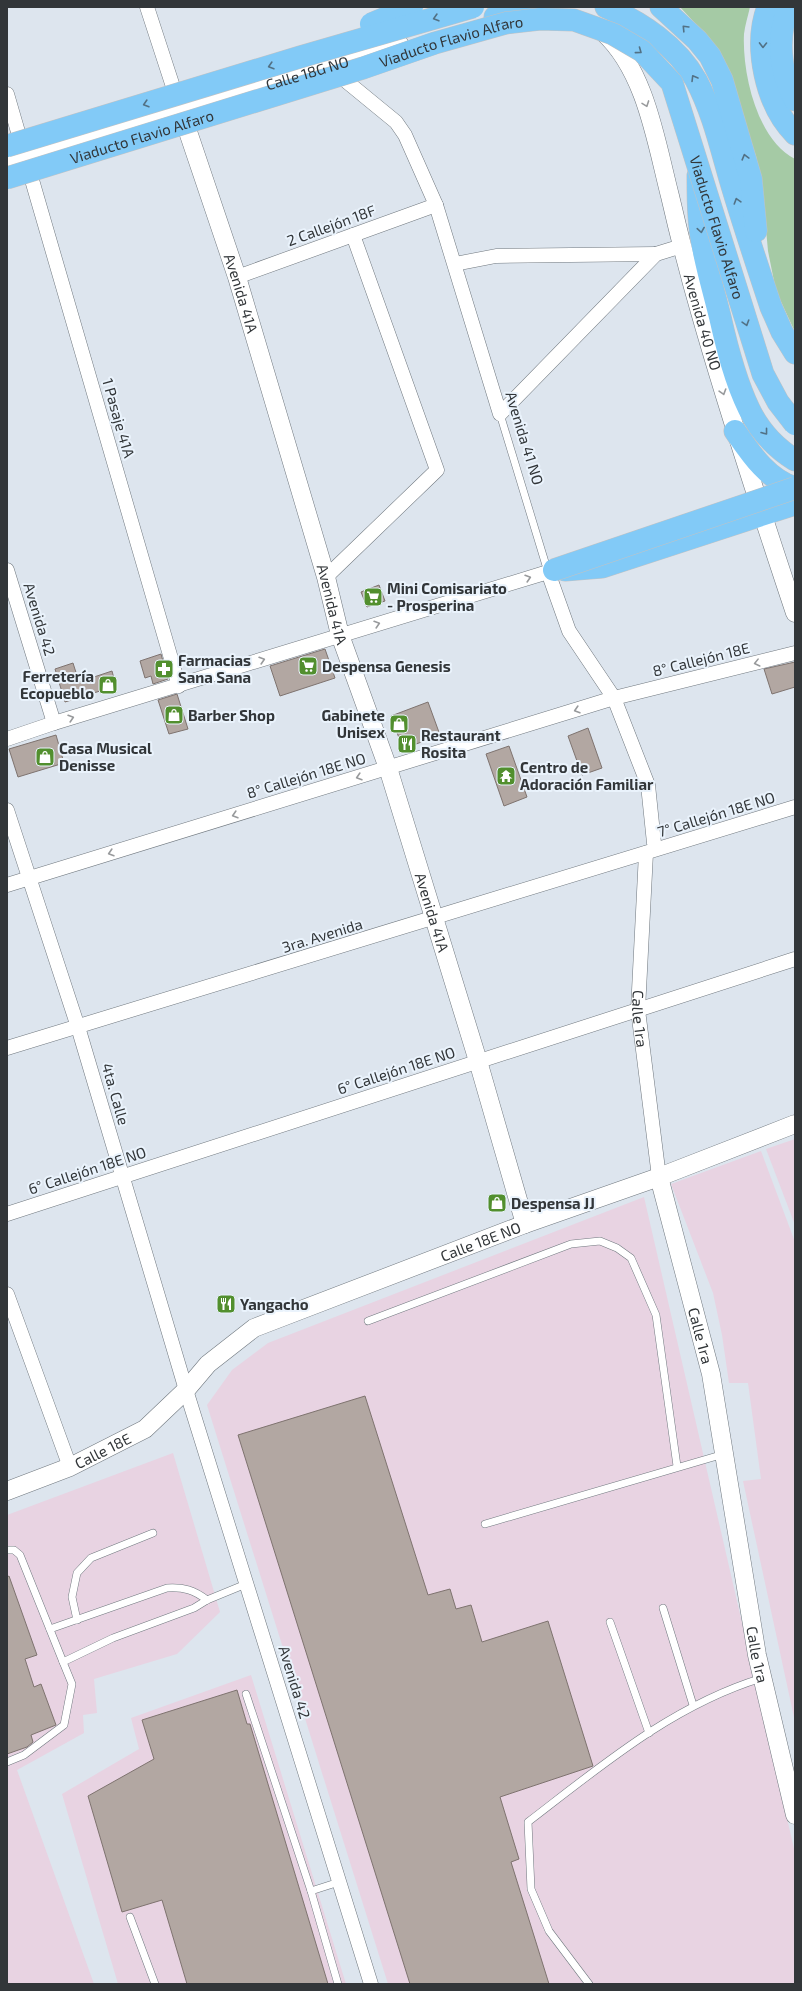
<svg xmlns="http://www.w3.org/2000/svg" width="802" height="1991" viewBox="0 0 802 1991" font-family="'Exo 2',sans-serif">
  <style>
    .industrial { fill: #e8d3e2 }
    .green { fill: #a5caa5 }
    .building { fill: #b2a7a2; stroke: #7e736f }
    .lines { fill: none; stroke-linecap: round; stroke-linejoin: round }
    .service-casing { stroke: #70787f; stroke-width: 8 }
    .minor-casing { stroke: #70787f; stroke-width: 15 }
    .tertiary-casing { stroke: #70787f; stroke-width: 19 }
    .primary-casing { stroke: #c2c3c4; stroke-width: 23 }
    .service { stroke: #fff; stroke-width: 7 }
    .minor { stroke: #fff; stroke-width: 14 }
    .tertiary { stroke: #fff; stroke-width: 18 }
    .primary { stroke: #82caf7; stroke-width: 22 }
    .primary-bridge-casing { stroke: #c2c3c4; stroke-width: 23; stroke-linecap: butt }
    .primary-bridge { stroke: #82caf7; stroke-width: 22 }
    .oneway { stroke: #527185 }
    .oneway2 { stroke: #989a9c }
    .labels { text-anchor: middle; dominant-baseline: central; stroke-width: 4; stroke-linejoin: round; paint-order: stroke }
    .street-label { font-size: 15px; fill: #323639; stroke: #eaf3fc }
    .poi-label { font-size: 15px; font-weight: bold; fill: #323639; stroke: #eaf3fc; text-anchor: start }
  </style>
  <rect width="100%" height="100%" fill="#dde5ee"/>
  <g class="industrial">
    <path d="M795,1139V1225L766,1149Z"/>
    <path d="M761,1151L795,1242V1722L743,1481L761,1479L748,1383H729L722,1335L713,1293L671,1184Z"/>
    <path d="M644,1197L795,1853V1984H388L207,1405L232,1370L268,1343Z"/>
    <path d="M173,1453L220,1612L177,1654L94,1679L97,1713L83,1715L84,1733L17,1770L94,1984H7V1515Z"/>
    <path d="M251,1675L346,1984H118L62,1794L139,1749L131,1718Z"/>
  </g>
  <path class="green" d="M680,7H750C748,16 745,25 744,34C742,73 757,140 795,159V332L776,291L768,251L763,196L756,156L723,60L706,35Z"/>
  <g class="building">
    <path d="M379,585L385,601L367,607L361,592Z"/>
    <path d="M325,649L335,678L280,696L270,666Z"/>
    <path d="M161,654L168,679L153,684L151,676L145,678L140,661Z"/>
    <path d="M795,662V687L772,694L764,669Z"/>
    <path d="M73,663L79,682L112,671L116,686L65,702L55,669Z"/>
    <path d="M177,694L188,729L169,734L158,700Z"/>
    <path d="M428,702L440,735L403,749L391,716Z"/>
    <path d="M588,728L602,768L582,775L568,736Z"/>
    <path d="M56,735L64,763L18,777L9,749Z"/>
    <path d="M509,746L527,797L504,806L486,754Z"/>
    <path d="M365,1396L428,1595L450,1589L456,1609L471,1605L482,1642L548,1621L593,1766L500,1797L519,1859L511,1862L549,1984H410L238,1435Z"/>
    <path d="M9,1576L37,1655L25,1659L34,1687L41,1684L56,1725L31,1735L33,1742L27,1747L7,1754V1577Z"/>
    <path d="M237,1690L247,1724H250L328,1984H187L162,1900L122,1912L88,1796L154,1759L142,1720Z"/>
  </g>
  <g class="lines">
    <defs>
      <g id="service">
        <path d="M500,414L548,572"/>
        <path d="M368,1321L571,1244L600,1241L617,1248L631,1258L656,1315L677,1466"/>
        <path d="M485,1524L724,1454"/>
        <path d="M7,1550H14L20,1555L63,1662"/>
        <path d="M663,1608L693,1705"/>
        <path d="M77,1620L72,1597L77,1573L91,1558L153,1533"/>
        <path d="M610,1622L649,1733"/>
        <path d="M50,1629L167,1588C184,1587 194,1590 207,1600"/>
        <path d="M246,1694L311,1891L339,1882"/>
        <path d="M7,1762L24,1755L64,1725L72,1684L63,1662L113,1638L194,1608L207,1600L246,1584"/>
        <path d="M311,1891L338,1984"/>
        <path d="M130,1917L155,1984"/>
        <path d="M589,1984L549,1931L531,1889L528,1822C601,1766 673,1705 762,1678"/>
      </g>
      <g id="minor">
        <path d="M147,7L178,102"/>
        <path d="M335,72L396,122L405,135L436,205L500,414L656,254L682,246"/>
        <path d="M7,94L179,686"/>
        <path d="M455,264L496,256L656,254"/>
        <path d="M237,277L436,205"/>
        <path d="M7,570L54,723"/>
        <path d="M326,577L437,470L353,235"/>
        <path d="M7,739L54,723L548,572L569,631L614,698L648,785L654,843"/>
        <path d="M7,810L78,1027L186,1390L371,1984"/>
        <path id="s1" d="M646,853L638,1010L659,1177"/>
        <path d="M7,885L614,698L795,653"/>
        <path d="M7,1048L795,807"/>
        <path d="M7,1214L795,959"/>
        <path d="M7,1294L70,1467"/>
      </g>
      <g id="tertiary">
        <path id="s2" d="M603,32C646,71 656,142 670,196C679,235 689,274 700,312C729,414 762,514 795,613"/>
        <path id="s3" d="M181,111L237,277L326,577L340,635L388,768L478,1061L525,1224"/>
        <path id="s4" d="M7,165L181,110L400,45"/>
        <path id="s5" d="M659,1177L711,1374L757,1655L795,1815"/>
        <path id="s6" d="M7,1491L70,1467L145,1429L186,1390L208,1364L254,1328L525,1224L659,1177L795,1124"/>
      </g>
      <g id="primary">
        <path d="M606,7C641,22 677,46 696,80C714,114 722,153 733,189C745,229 758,268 771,307L782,332L795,353"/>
        <path d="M661,7L697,40L710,56L722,80L751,179L756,231"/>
        <path d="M768,7C753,46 766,105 795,134"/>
        <path d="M789,7C776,36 780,73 795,100"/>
        <path d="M495,17L528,7"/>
        <path d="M698,176C698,189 698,203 699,216C701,250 712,284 720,317C727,348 735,380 749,409C759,430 776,448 795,460"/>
        <path d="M735,431C751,454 767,479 795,488"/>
        <path d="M565,570L602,567L795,504"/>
      </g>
    </defs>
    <use href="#service" class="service-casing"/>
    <use href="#minor" class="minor-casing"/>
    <use href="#tertiary" class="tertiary-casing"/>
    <use href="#primary" class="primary-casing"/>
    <use href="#service" class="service"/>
    <use href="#minor" class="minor"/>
    <use href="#tertiary" class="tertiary"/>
    <use href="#primary" class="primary"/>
    <defs>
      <g id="primary-bridge">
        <path d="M371,24L412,7"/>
        <path d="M7,146L300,57L473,7"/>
        <path id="s7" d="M7,178L363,68L435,43L506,23L540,19L574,20L613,34L642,51L672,83L763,374L778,402L795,424"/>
        <path d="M554,570L795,488"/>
      </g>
    </defs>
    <use href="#primary-bridge" class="primary-bridge-casing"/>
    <use href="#primary-bridge" class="primary-bridge"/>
  </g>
  <defs><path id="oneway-chevron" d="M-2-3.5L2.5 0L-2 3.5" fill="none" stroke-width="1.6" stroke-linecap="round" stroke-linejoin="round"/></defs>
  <g class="oneway">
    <use href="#oneway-chevron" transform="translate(436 18) rotate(164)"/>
    <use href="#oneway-chevron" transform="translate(685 28) rotate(-134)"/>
    <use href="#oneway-chevron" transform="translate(763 45) rotate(91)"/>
    <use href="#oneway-chevron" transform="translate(639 51) rotate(36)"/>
    <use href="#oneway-chevron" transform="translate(271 66) rotate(163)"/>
    <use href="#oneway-chevron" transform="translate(694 78) rotate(-121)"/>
    <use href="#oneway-chevron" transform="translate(146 104) rotate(163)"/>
    <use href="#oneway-chevron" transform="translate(745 157) rotate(-105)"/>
    <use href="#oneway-chevron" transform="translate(737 201) rotate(-107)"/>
    <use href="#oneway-chevron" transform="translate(701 230) rotate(81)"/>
    <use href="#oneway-chevron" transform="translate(746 323) rotate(73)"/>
    <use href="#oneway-chevron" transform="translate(765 432) rotate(52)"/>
  </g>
  <g class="oneway2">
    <use href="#oneway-chevron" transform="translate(646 104) rotate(70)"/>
    <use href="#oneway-chevron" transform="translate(723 392) rotate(73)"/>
    <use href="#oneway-chevron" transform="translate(528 578) rotate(-17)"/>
    <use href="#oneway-chevron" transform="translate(377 624) rotate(-17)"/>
    <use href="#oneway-chevron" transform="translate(262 660) rotate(-17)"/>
    <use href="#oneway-chevron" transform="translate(757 663) rotate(166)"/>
    <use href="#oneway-chevron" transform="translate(577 710) rotate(163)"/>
    <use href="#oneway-chevron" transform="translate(71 718) rotate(-17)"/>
    <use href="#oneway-chevron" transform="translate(359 777) rotate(163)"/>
    <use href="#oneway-chevron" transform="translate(235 815) rotate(163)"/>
    <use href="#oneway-chevron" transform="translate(111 853) rotate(163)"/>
  </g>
  <defs>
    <symbol id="supermarket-square" viewBox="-11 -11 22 22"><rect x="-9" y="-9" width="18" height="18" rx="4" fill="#528f2e" stroke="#eaf3fc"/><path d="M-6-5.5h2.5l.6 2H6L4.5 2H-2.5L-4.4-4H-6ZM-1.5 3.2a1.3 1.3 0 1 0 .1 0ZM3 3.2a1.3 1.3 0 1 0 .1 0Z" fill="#fff"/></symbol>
    <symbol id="pharmacy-square" viewBox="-11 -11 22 22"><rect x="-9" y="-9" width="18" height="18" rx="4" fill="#528f2e" stroke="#eaf3fc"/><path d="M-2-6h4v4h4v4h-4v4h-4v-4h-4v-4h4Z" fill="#fff"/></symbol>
    <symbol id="shop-square" viewBox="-11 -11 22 22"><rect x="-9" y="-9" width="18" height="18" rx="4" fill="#528f2e" stroke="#eaf3fc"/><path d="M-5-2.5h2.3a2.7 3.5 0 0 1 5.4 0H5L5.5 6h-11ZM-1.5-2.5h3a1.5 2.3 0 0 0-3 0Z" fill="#fff"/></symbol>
    <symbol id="restaurant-square" viewBox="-11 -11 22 22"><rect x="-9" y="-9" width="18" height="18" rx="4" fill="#528f2e" stroke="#eaf3fc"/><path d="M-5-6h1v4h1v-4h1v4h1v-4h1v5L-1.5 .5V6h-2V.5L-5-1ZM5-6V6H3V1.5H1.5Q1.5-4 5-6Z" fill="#fff"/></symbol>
    <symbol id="temple-square" viewBox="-11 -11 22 22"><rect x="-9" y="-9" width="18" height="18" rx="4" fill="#528f2e" stroke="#eaf3fc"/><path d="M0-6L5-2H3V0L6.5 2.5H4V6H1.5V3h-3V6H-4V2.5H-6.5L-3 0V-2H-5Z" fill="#fff"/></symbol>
  </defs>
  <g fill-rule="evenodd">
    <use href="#supermarket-square" x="362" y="586" width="22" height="22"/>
    <use href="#supermarket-square" x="297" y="655" width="22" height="22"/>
    <use href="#pharmacy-square" x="153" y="658" width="22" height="22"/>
    <use href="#shop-square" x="97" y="674" width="22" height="22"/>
    <use href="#shop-square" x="163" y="704" width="22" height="22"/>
    <use href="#shop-square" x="388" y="713" width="22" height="22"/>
    <use href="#restaurant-square" x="396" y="733" width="22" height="22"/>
    <use href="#shop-square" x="34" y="746" width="22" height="22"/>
    <use href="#temple-square" x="495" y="765" width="22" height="22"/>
    <use href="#shop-square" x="486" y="1192" width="22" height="22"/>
    <use href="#restaurant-square" x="215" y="1293" width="22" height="22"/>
  </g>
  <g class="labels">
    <g class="street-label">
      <text stroke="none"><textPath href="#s7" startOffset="465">Viaducto Flavio Alfaro</textPath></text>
      <text stroke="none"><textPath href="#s4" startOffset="314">Calle 18G NO</textPath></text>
      <text stroke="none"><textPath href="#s7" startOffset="141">Viaducto Flavio Alfaro</textPath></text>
      <text transform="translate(331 225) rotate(-20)">2 Callejón 18F</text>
      <text stroke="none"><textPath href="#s7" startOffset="861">Viaducto Flavio Alfaro</textPath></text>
      <text stroke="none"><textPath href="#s3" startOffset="192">Avenida 41A</textPath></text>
      <text stroke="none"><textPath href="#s2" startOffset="310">Avenida 40 NO</textPath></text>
      <text transform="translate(119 418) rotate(74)">1 Pasaje 41A</text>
      <text transform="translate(525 438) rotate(73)">Avenida 41 NO</text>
      <text stroke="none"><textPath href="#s3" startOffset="516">Avenida 41A</textPath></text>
      <text transform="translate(40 619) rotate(73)">Avenida 42</text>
      <text transform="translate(701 659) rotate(-14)">8° Callejón 18E</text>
      <text transform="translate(306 775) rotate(-17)">8° Callejón 18E NO</text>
      <text transform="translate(716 814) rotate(-17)">7° Callejón 18E NO</text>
      <text stroke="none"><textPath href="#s3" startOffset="840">Avenida 41A</textPath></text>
      <text transform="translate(322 935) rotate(-17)">3ra. Avenida</text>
      <text stroke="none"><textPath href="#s1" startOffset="166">Calle 1ra</textPath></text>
      <text transform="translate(396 1070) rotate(-18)">6° Callejón 18E NO</text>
      <text transform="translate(116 1094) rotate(74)">4ta. Calle</text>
      <text transform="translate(87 1170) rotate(-18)">6° Callejón 18E NO</text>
      <text stroke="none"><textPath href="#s6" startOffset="543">Calle 18E NO</textPath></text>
      <text stroke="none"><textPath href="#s5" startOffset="164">Calle 1ra</textPath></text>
      <text stroke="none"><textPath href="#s6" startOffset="104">Calle 18E</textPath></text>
      <text stroke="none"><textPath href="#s5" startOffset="488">Calle 1ra</textPath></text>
      <text transform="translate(295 1682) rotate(73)">Avenida 42</text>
    </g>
    <g class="poi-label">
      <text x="387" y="588">Mini Comisariato<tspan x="387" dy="17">- Prosperina</tspan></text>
      <text x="178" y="660">Farmacias<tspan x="178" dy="17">Sana Sana</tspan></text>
      <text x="322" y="666">Despensa Genesis</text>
      <text x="94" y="676" text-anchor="end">Ferretería<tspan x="94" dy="17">Ecopueblo</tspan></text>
      <text x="188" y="715">Barber Shop</text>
      <text x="385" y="715" text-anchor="end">Gabinete<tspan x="385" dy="17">Unisex</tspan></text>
      <text x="421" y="735">Restaurant<tspan x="421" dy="17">Rosita</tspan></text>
      <text x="59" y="748">Casa Musical<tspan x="59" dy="17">Denisse</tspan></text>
      <text x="520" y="767">Centro de<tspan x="520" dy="17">Adoración Familiar</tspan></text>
      <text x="511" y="1203">Despensa JJ</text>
      <text x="240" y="1304">Yangacho</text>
    </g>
  </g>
  <rect width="802" height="1991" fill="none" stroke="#323639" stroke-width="16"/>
</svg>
